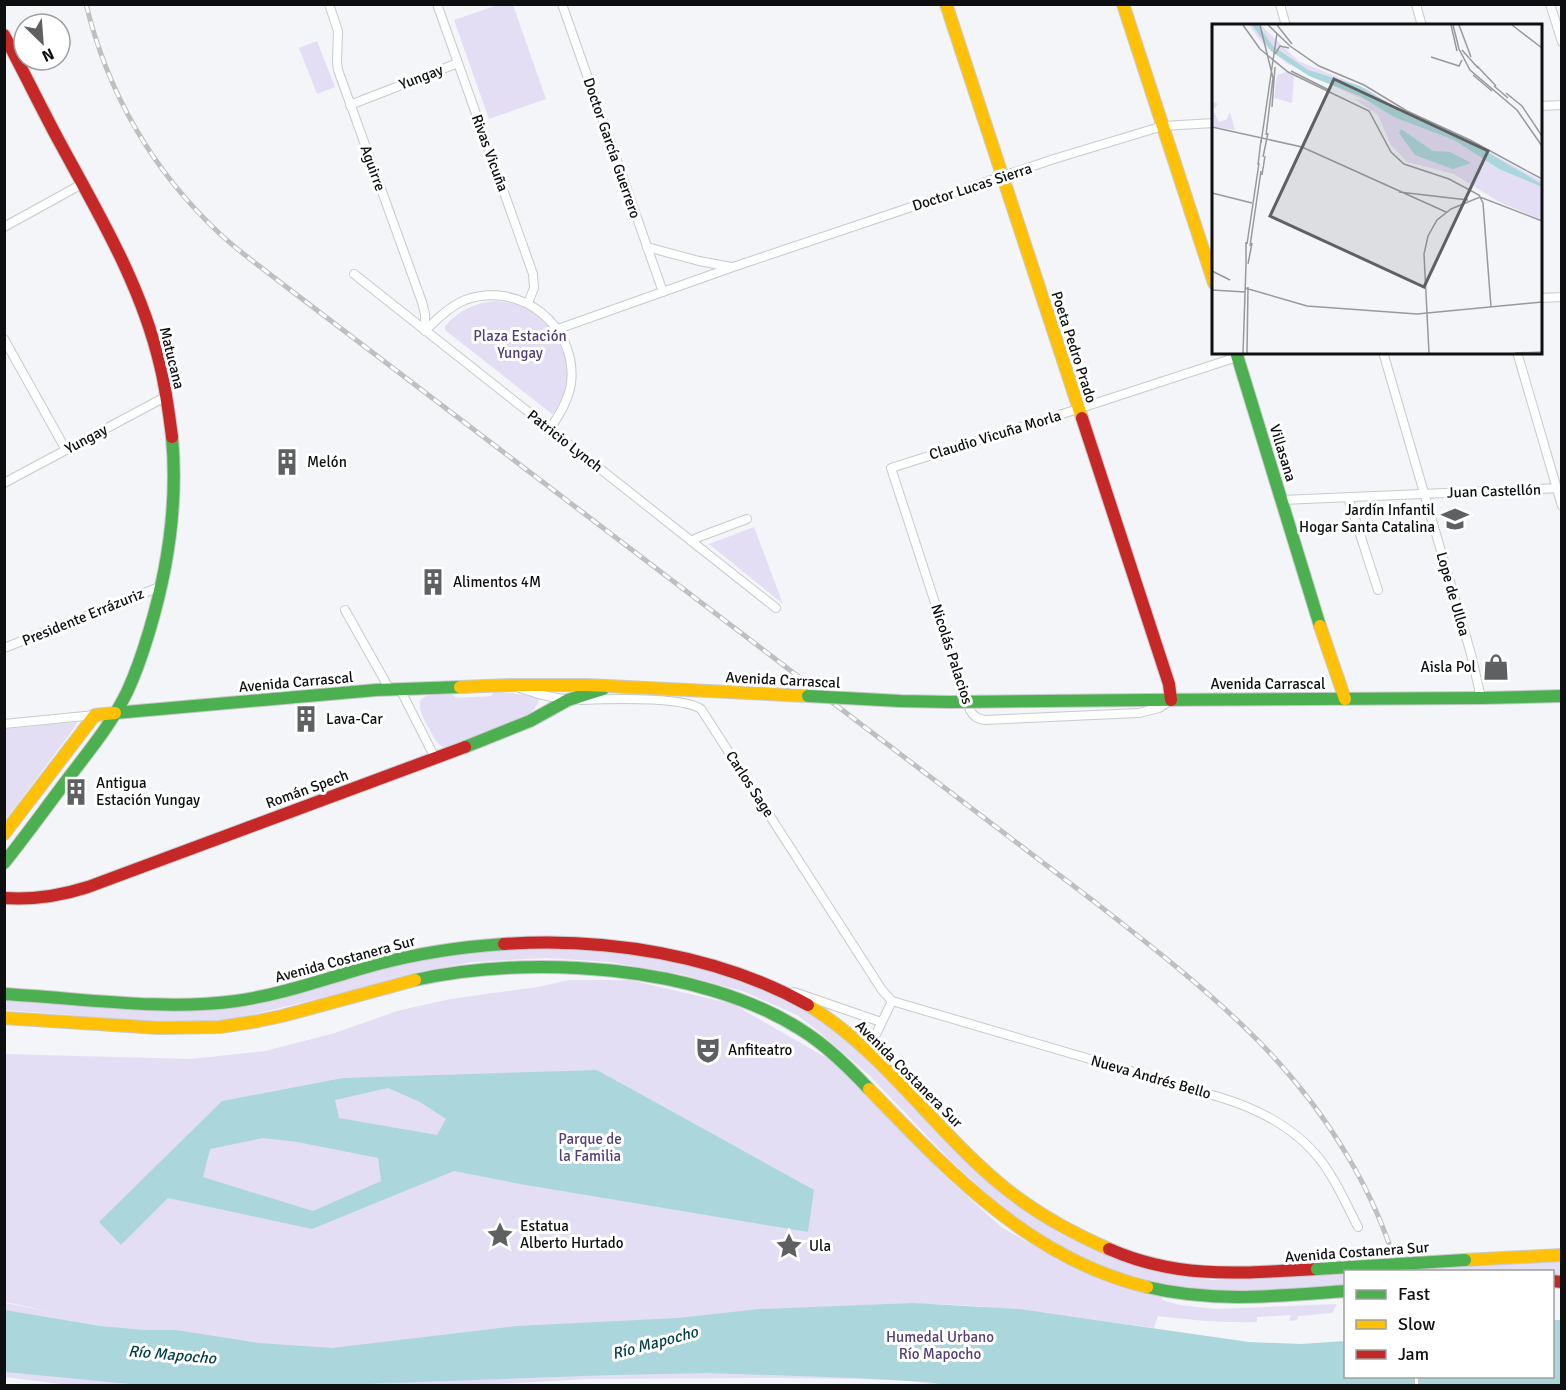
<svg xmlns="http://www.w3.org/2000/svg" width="1566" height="1390" viewBox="0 0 1566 1390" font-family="Signika,sans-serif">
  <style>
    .green { fill: #e4def5 }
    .water { fill: #abd7dc; fill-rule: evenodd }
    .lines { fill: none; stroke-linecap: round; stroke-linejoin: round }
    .street-casing { stroke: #c8cacb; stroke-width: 10 }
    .fast-casing { stroke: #c8cacb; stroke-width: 14 }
    .slow-casing { stroke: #c8cacb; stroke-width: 14 }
    .jam-casing { stroke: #c8cacb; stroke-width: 14 }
    .street { stroke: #fdfefe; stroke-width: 8 }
    .fast { stroke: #4caf50; stroke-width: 12 }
    .slow { stroke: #ffc107; stroke-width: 12 }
    .jam { stroke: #c62828; stroke-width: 12 }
    .rail-casing { stroke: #bebfbf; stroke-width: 5 }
    .rail { stroke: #fff; stroke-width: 3; stroke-dasharray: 9; stroke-linecap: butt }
    .fast-bridge-casing { stroke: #c8cacb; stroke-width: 14; stroke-linecap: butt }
    .fast-bridge { stroke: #4caf50; stroke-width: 12 }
    .labels { text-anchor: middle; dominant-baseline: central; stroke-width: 6; stroke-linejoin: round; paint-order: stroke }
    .street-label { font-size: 15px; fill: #0d0f10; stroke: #fff }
    .park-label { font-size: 15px; fill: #533f77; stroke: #fff }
    .poi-label { font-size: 15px; fill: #0d0f10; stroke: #fff; text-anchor: start }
    .water-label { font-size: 16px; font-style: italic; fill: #023f43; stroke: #fff }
    .inset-road { fill: none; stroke: #97999b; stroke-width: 1.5 }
    .view { fill: #5e6061; fill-opacity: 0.15; stroke: #5e6061; stroke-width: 3 }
    .inset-edge { fill: none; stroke: #0d0f10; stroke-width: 3 }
  </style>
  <rect width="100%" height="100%" fill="#f3f5f8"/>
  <g class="green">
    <path d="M498,5H513L546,99L489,119L454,20Z"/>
    <path d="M317,41L335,87L317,94L299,48Z"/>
    <path d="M496,301C507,303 518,303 528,308C559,324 575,363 563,396C561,402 557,407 554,412L552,414L445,330V326C459,310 475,303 496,301Z"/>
    <path d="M754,527L783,604L709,544Z"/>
    <path d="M495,691L538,697L539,701L535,708L525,718L447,747L444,748C435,743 432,733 427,725C411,695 423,695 450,692L456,698L491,696Z"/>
    <path d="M76,722L77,724L69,735L5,821V729Z"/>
    <path d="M607,947L672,958L772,988L829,1022L1045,1223L1059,1233L1092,1249L1131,1264L1163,1273L1213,1280L1345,1272V1286L1246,1293L1205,1292L1161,1284L1101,1267L1069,1252L1035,1231L1001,1207L950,1160L870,1076L818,1031L797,1015L745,992L684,975L611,962L545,958L472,962L413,973L350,991L234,1019L196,1022L147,1021L5,1010L4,997L222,1007L382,966L464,950Z"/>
    <path d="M569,980H630L733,1004L832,1061L852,1077L942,1173L1001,1227L1059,1260L1111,1281L1163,1295L1162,1300L1180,1305L1216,1309L1337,1304L1332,1313L1298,1316L1297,1320L1289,1321L1291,1315L1257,1317V1322C1223,1323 1191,1320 1158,1316L1154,1328C1068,1317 981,1301 893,1304L1346,1376H1552L1561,1385L940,1386L905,1380L778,1378L589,1379L460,1386H76L5,1377V1303L52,1312L5,1302V1054L190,1059L265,1051L335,1033L397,1011L450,999L538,987Z"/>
    <path d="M1561,1258V1275H1553L1552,1272H1357Z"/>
  </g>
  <g class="water">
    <path d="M597,1070L814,1190L808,1232L520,1184L454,1171L312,1229L168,1198L121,1245L99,1222L222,1101L343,1078ZM388,1088L420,1102L446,1119L437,1135L339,1118L335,1100ZM263,1138L297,1142L378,1158L381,1181L313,1211L203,1177L210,1149Z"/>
    <path d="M913,1303L1019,1309L1249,1342L1301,1344L1345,1341L1346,1376H1552L1553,1320H1561V1385L953,1386L927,1382L855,1378L707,1373L614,1375L338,1385L151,1386L5,1372V1310L100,1326L144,1330H176L259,1343L332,1348L517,1326L678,1318L759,1309Z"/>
  </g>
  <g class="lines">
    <defs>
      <g id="street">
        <path d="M329,4L338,31L337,62L338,70L422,302L425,314V331"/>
        <path d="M437,4L533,274L534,288L528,303"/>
        <path d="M562,4L663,292"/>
        <path d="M1280,4L1286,26"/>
        <path d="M1416,4L1422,26"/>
        <path d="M1550,4L1562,42"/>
        <path d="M350,105L458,63"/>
        <path d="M1540,106L1562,105"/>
        <path d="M4,227L82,184"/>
        <path d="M647,247L699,261L731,267"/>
        <path d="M354,274L776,608"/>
        <path d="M1540,298L1562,297"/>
        <path d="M558,329L733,267L1054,159L1163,126L1214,123"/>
        <path d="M425,331C437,319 449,307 465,300C520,280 578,326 571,384C568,401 559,415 550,429"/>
        <path d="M4,339L66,450"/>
        <path d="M1383,352L1471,654L1481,698"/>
        <path d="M1517,352L1562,506"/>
        <path d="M4,483L167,396"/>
        <path d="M1348,497L1378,590"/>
        <path d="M1282,500L1562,488"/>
        <path d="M691,541L699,537L747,519"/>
        <path d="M345,610L390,690"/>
        <path d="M4,648L162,586"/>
        <path d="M519,688L542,695L568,700"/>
        <path d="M400,689L435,758"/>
        <path d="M581,700C607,699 681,696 701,709L882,990L892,1001L1219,1097C1263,1110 1306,1134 1330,1174C1341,1191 1349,1210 1358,1227"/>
        <path d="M1171,700L1159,708L1139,713L985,720C978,719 974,717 970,710L891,468L1078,409L1237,357"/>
        <path d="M4,724L95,715"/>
        <path d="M794,992L881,1022"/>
        <path d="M868,1051L892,1001"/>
      </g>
      <g id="fast">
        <path d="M1236,352L1320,626"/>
        <path d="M1144,700L1481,698L1562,696"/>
        <path d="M115,713L376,690L460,687"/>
        <path d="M465,747L530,721L568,700L603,689"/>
        <path d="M4,863C28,833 50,802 73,772C93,746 113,721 127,692C136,673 143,652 149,632C168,569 178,502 172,437"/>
        <path d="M415,980C530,954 699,965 800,1029C826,1045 848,1067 869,1089"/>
        <path d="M4,994C79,998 163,1011 236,1001C285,994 330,977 378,964C419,953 461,947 504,944"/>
        <path d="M1147,1287C1213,1303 1279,1296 1346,1291"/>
      </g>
      <g id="slow">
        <path d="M946,4L1082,418"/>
        <path d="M1123,4L1214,283"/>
        <path d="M1320,626L1345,699"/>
        <path d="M460,687L512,685H587L808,696"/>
        <path d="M4,834L95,715L115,713"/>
        <path d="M808,1005C883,1051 932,1127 999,1183C1032,1211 1070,1232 1109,1249"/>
        <path d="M4,1018L159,1028L220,1027L258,1021L282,1016L415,980"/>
        <path d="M869,1089C949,1172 1030,1259 1147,1287"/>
        <path d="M1465,1260L1562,1255"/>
      </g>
      <g id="jam">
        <path d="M4,35C23,70 40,106 59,141C98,213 141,284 160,365C166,389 169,413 172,437"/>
        <path d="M1082,418L1169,684L1171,700"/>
        <path d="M4,898C33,900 60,896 88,887L465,747"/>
        <path d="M504,944C605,937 719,955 808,1005"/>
        <path d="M1109,1249C1179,1280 1243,1273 1317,1269"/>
        <path d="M1552,1281L1562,1282"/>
      </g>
    </defs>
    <use href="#street" class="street-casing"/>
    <use href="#fast" class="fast-casing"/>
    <use href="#slow" class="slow-casing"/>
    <use href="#jam" class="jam-casing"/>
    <use href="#street" class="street"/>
    <use href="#fast" class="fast"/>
    <use href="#slow" class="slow"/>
    <use href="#jam" class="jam"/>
    <defs>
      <g id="rail">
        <path d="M86,4C108,94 152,170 219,233C237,250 257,264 276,279L1096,903C1155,949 1218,998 1269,1052C1327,1114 1375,1190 1398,1272"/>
        <path d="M1416,1376L1417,1386"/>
      </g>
    </defs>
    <use href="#rail" class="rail-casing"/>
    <use href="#rail" class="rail"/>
    <defs>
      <g id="fast-bridge">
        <path d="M808,696L900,701L950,702L1144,700"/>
        <path d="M1317,1269L1465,1260"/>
      </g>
    </defs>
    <use href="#fast-bridge" class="fast-bridge-casing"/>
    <use href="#fast-bridge" class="fast-bridge"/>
  </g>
  <defs>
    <symbol id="building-bare" viewBox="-9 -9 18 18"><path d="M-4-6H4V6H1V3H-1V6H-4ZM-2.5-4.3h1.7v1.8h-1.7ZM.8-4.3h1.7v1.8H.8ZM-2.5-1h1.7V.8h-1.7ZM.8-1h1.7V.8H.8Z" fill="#5e6061" stroke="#fff" stroke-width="2.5" paint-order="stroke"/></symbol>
    <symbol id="school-bare" viewBox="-9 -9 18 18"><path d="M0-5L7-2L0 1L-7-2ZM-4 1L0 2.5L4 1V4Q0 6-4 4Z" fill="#5e6061" stroke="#fff" stroke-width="2.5" paint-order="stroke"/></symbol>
    <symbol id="shop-bare" viewBox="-9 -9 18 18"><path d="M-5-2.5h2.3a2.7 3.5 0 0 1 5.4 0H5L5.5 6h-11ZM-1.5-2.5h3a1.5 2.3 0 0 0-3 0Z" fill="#5e6061" stroke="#fff" stroke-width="2.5" paint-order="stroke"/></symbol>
    <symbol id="theatre-bare" viewBox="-9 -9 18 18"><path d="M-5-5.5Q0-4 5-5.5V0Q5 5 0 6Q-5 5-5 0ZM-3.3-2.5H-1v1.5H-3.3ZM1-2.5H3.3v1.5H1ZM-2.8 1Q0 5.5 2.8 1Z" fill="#5e6061" stroke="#fff" stroke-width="2.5" paint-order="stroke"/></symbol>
    <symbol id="sight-bare" viewBox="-9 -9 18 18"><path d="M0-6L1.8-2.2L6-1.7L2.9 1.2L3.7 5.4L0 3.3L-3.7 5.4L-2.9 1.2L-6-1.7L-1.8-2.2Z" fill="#5e6061" stroke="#fff" stroke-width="2.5" paint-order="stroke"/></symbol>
  </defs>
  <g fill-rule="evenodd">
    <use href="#building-bare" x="268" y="443" width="38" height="38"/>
    <use href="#school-bare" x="1436" y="500" width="38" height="38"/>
    <use href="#building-bare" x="414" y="563" width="38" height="38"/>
    <use href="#shop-bare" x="1477" y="648" width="38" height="38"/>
    <use href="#building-bare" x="287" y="700" width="38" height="38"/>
    <use href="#building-bare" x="57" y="773" width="38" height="38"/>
    <use href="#theatre-bare" x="689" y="1031" width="38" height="38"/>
    <use href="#sight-bare" x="481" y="1216" width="38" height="38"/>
    <use href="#sight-bare" x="770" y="1227" width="38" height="38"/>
  </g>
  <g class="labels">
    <g class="street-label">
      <text transform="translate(421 77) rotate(-21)">Yungay</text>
      <text transform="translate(612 148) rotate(71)">Doctor García Guerrero</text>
      <text transform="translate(490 153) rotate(70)">Rivas Vicuña</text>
      <text transform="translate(373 168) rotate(70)">Aguirre</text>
      <text transform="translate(972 187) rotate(-18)">Doctor Lucas Sierra</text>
      <text transform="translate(1074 347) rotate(72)">Poeta Pedro Prado</text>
      <text transform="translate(172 358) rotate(76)">Matucana</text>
      <text transform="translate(995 435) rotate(-17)">Claudio Vicuña Morla</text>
      <text transform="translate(86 439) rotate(-28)">Yungay</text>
      <text transform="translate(565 441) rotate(38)">Patricio Lynch</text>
      <text transform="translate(1283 453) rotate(73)">Villasana</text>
      <text transform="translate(1494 491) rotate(-2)">Juan Castellón</text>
      <text transform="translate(1453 594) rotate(74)">Lope de Ulloa</text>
      <text transform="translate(83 617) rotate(-22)">Presidente Errázuriz</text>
      <text transform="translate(952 654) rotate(72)">Nicolás Palacios</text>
      <text transform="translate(783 680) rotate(3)">Avenida Carrascal</text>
      <text transform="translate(296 682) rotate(-5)">Avenida Carrascal</text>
      <text x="1268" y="684">Avenida Carrascal</text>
      <text transform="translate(750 784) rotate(57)">Carlos Sage</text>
      <text transform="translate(307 789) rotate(-20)">Román Spech</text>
      <text transform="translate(345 959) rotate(-15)">Avenida Costanera Sur</text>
      <text transform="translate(909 1074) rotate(45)">Avenida Costanera Sur</text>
      <text transform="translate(1151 1077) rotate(16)">Nueva Andrés Bello</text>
      <text transform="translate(1357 1252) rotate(-4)">Avenida Costanera Sur</text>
    </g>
    <g class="park-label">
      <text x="520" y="336">Plaza Estación<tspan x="520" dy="17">Yungay</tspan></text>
      <text x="590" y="1139">Parque de<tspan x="590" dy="17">la Familia</tspan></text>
      <text x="940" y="1337">Humedal Urbano<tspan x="940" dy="17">Río Mapocho</tspan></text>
    </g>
    <g class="poi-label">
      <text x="307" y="462">Melón</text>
      <text x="1435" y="510" text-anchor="end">Jardín Infantil<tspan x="1435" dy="17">Hogar Santa Catalina</tspan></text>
      <text x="453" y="582">Alimentos 4M</text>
      <text x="1476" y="667" text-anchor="end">Aisla Pol</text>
      <text x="326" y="719">Lava-Car</text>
      <text x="96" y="783">Antigua<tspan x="96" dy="17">Estación Yungay</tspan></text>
      <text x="728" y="1050">Anfiteatro</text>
      <text x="520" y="1226">Estatua<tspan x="520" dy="17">Alberto Hurtado</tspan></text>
      <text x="809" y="1246">Ula</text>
    </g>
    <g class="water-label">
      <text transform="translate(655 1343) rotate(-15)">Río Mapocho</text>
      <text transform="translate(172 1355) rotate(5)">Río Mapocho</text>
    </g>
  </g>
  <g transform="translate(1212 24)">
    <rect width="330" height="330" fill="#f3f5f8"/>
    <path d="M37,1H49L86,37L155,65L187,86L253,115L330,157V196L287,178L242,150L195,138L179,121L166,91L141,74L160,80L74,39L50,19ZM74,48L82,53L80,79L62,74L65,51ZM0,77L6,80L1,86L7,98L14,96L18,88L23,106L2,103Z" fill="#e4def5"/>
    <path d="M40,1H46L61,22L96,46L148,62L198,92L261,120L330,160V163L287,145L242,116L182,93L148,72L97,52L59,27ZM189,105L221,127L238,128L259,139L241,145L203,131L187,109Z" fill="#abd7dc"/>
    <path class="inset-road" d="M31,1L48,25L76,48L157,87L179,128L192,140L237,155L267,171L271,179L279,283M48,1L61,54L54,111M56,1L78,22L107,42L152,61L195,87L258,116L330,155M65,1L80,20M239,1L245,27M241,1L247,25L258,46L305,86L330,122M247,1L259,33M300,1L330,24M250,26L266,44M63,30L68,22L77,24M219,33L247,42L250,36M265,42L284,62M79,47L117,66M261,51L280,67M282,62L296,74M294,69L310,82L330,112M60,83L63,43M0,103L90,123L234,188M49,119L65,9M51,133L56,109M46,141L49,116M50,151L53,132M187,168L256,176M0,169L40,179M35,220L47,139M38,222L49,147M36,240L40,219M34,242V218M0,247L18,256M33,264L95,282L205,290L330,278M0,266L33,268M31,329L34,240M35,329L36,263M217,329L212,230L216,212L225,196L239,185L268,173L330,197M303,329L330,328"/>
    <path class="view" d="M122,55L276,127L212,263L58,192Z"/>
    <rect width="330" height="330" class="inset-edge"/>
  </g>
  <rect width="1566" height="1390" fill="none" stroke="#0d0f10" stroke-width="12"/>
  <rect x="1344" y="1270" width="210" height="108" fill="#ffffff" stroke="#9e9f9f" stroke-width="1.5"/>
  <rect x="1356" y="1290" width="30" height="9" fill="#4caf50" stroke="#9e9f9f" stroke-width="1.5"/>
  <text x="1398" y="1300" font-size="18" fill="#0d0f10">Fast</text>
  <rect x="1356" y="1320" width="30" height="9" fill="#ffc107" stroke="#9e9f9f" stroke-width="1.5"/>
  <text x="1398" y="1330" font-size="18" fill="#0d0f10">Slow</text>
  <rect x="1356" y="1350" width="30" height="9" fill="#c62828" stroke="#9e9f9f" stroke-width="1.5"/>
  <text x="1398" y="1360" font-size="18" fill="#0d0f10">Jam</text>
  <g transform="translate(42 42) rotate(155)"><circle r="28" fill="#ffffff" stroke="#9e9f9f" stroke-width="1.5"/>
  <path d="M0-4.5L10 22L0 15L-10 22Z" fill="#5e6061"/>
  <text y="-9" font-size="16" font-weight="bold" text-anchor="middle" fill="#0d0f10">N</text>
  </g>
</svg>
